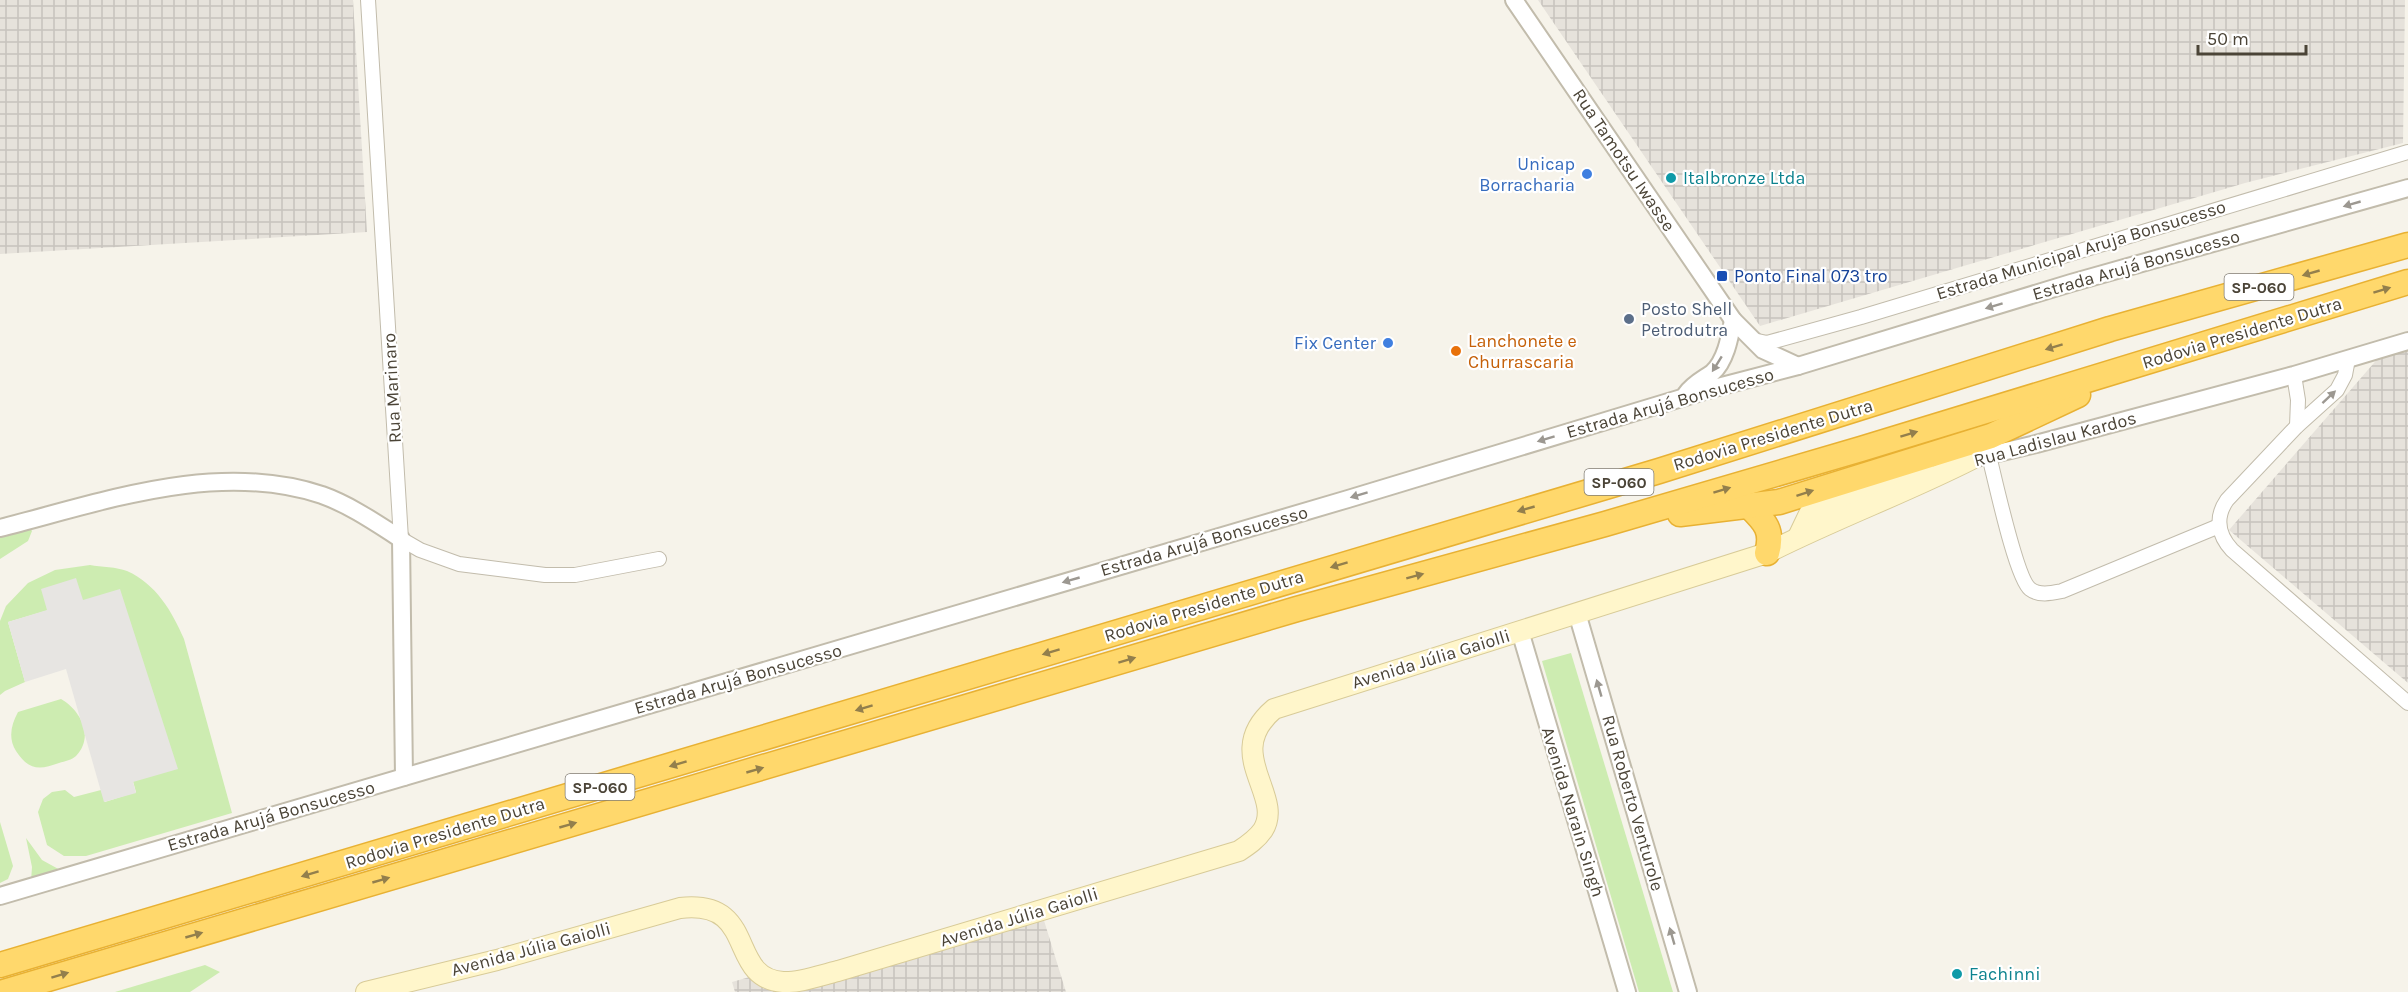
<svg xmlns="http://www.w3.org/2000/svg" width="2408" height="992" viewBox="0 0 2408 992" font-family="Karla,sans-serif">
  <style>
    .industrial { fill: url(#industrial-grid) }
    .grass { fill: #cdecb1 }
    .parking { fill: #e7e5e2 }
    .lines { fill: none; stroke-linecap: round; stroke-linejoin: round }
    .minor-casing { stroke: #c2bcac; stroke-width: 16 }
    .tertiary-casing { stroke: #c2bcac; stroke-width: 20 }
    .secondary-casing { stroke: #d8cb98; stroke-width: 22 }
    .motorway-casing { stroke: #e8b133; stroke-width: 27 }
    .minor { stroke: #fff; stroke-width: 14 }
    .tertiary { stroke: #fff; stroke-width: 16 }
    .secondary { stroke: #fff6cb; stroke-width: 20 }
    .motorway { stroke: #ffd86c; stroke-width: 24 }
    .oneway { fill: #9c9891 }
    .oneway2 { fill: #937f4c }
    .shop-dot { fill: #3f7fe0; stroke: #fff; stroke-width: 2 }
    .culture-dot { fill: #0f9aa8; stroke: #fff; stroke-width: 2 }
    .transit-dot { fill: #1a4fb4; stroke: #fff; stroke-width: 2 }
    .service-dot { fill: #5c6f8a; stroke: #fff; stroke-width: 2 }
    .food-dot { fill: #e8710a; stroke: #fff; stroke-width: 2 }
    .labels { text-anchor: middle; dominant-baseline: central; stroke-width: 4.5; stroke-linejoin: round; paint-order: stroke }
    .shield { fill: #fff; stroke: #817c73; stroke-width: 1.5 }
    .shield-label { font-size: 16px; font-weight: bold; fill: #4b4437 }
    .street-label { font-size: 18px; fill: #4b4437; stroke: #fff }
    .shop-label { font-size: 18px; fill: #366cbe; stroke: #fff; text-anchor: end }
    .culture-label { font-size: 18px; fill: #0d838f; stroke: #fff; text-anchor: start }
    .transit-label { font-size: 18px; fill: #164399; stroke: #fff; text-anchor: start }
    .service-label { font-size: 18px; fill: #4e5e75; stroke: #fff; text-anchor: start }
    .food-label { font-size: 18px; fill: #c56008; stroke: #fff; text-anchor: start }
  </style>
  <defs>
    <pattern id="industrial-grid" width="8" height="8" patternUnits="userSpaceOnUse" patternTransform="scale(1.5)"><rect width="8" height="8" fill="#e6e2db"/><path d="M0 4h8M4 0v8" fill="none" stroke="#c7c3bd"/></pattern>
  </defs>
  <rect width="100%" height="100%" fill="#f6f3ea"/>
  <g class="industrial">
    <path d="M0,0H353L367,232L0,254Z"/>
    <path d="M1538,0H2405L2403,143L2245,183L1760,326Z"/>
    <path d="M2408,347V683L2229,530L2380,356Z"/>
    <path d="M1042,914L1066,992H735L732,982L753,976L778,985Z"/>
  </g>
  <g class="grass">
    <path d="M29,527L32,531L28,541L0,559V535Z"/>
    <path d="M90,565C101,567 117,567 127,571C156,584 172,611 184,639L232,813L86,856H64L47,845L38,812L43,799L52,792L65,790L74,797L101,790L105,802L136,792L83,600L8,622L25,682L5,691L0,695V621L6,606L28,583L55,570Z"/>
    <path d="M1571,653L1673,992H1639L1542,661Z"/>
    <path d="M61,699C80,710 95,736 76,756C72,760 65,761 59,763C40,770 29,771 16,751C8,738 11,725 18,712Z"/>
    <path d="M0,822L13,866L8,879L0,883Z"/>
    <path d="M26,838L42,860L62,871L31,881L32,867Z"/>
    <path d="M205,965L220,972L190,992H115Z"/>
  </g>
  <path class="parking" d="M76,578L83,600L120,589L178,769L133,782L136,793L104,802L66,669L25,682L8,622L47,610L41,589Z"/>
  <g class="lines">
    <defs>
      <g id="minor">
        <path d="M368,0L401,539L420,550L459,564L545,575H575L659,559"/>
        <path d="M1753,340L1767,343L1861,317L2408,152"/>
        <path d="M2348,359L2345,375L2337,390L2297,426L2227,500C2215,517 2218,535 2232,550L2408,703"/>
        <path d="M2294,375L2298,400L2297,426"/>
        <path d="M1989,456C1995,479 2016,578 2030,589C2039,596 2052,593 2062,591L2219,526"/>
      </g>
      <g id="tertiary">
        <path d="M1514,0L1733,320L1763,350L1798,366"/>
        <path d="M1686,394C1693,384 1702,380 1712,373C1726,361 1730,336 1733,320"/>
        <path d="M1972,459L2036,444L2294,375L2408,341"/>
        <path d="M0,528C103,502 216,460 322,495C350,505 376,523 401,539L404,777"/>
        <path d="M1577,613L1688,992"/>
        <path d="M1520,631L1627,992"/>
        <path d="M0,896L1348,499L1718,387L1798,366L2071,283L2408,188"/>
      </g>
      <g id="secondary">
        <path d="M1798,537L1810,512L1925,471"/>
        <path d="M366,992L497,960L680,908C759,899 726,978 783,982C800,983 821,975 838,971L1239,851C1248,845 1257,839 1263,830C1285,795 1221,754 1274,709L1767,553C1834,519 1905,493 1972,459"/>
      </g>
      <g id="motorway">
        <path d="M1749,506C1764,521 1774,530 1767,553"/>
        <path d="M1680,514L1779,502L1991,436L2078,395"/>
        <path d="M0,965L1659,471L2110,329L2408,245"/>
        <path d="M4,992L1297,609L1605,524L1861,449L2408,282"/>
      </g>
    </defs>
    <use href="#minor" class="minor-casing"/>
    <use href="#tertiary" class="tertiary-casing"/>
    <use href="#secondary" class="secondary-casing"/>
    <use href="#motorway" class="motorway-casing"/>
    <use href="#minor" class="minor"/>
    <use href="#tertiary" class="tertiary"/>
    <use href="#secondary" class="secondary"/>
    <use href="#motorway" class="motorway"/>
  </g>
  <defs><path id="oneway-solid" d="M-6-.8H1V-3.2L6.5 0L1 3.2V.8H-6Z" transform="scale(1.5)"/></defs>
  <g class="oneway">
    <use href="#oneway-solid" transform="translate(2352 204) rotate(164)"/>
    <use href="#oneway-solid" transform="translate(1994 306) rotate(163)"/>
    <use href="#oneway-solid" transform="translate(1717 364) rotate(122)"/>
    <use href="#oneway-solid" transform="translate(2329 397) rotate(-43)"/>
    <use href="#oneway-solid" transform="translate(1546 439) rotate(163)"/>
    <use href="#oneway-solid" transform="translate(1359 495) rotate(163)"/>
    <use href="#oneway-solid" transform="translate(1071 580) rotate(164)"/>
    <use href="#oneway-solid" transform="translate(1599 688) rotate(-106)"/>
    <use href="#oneway-solid" transform="translate(1672 936) rotate(-106)"/>
  </g>
  <g class="oneway2">
    <use href="#oneway-solid" transform="translate(2311 273) rotate(164)"/>
    <use href="#oneway-solid" transform="translate(2382 290) rotate(-17)"/>
    <use href="#oneway-solid" transform="translate(2054 347) rotate(163)"/>
    <use href="#oneway-solid" transform="translate(1909 434) rotate(-17)"/>
    <use href="#oneway-solid" transform="translate(1722 490) rotate(-17)"/>
    <use href="#oneway-solid" transform="translate(1805 493) rotate(-18)"/>
    <use href="#oneway-solid" transform="translate(1526 509) rotate(164)"/>
    <use href="#oneway-solid" transform="translate(1339 565) rotate(163)"/>
    <use href="#oneway-solid" transform="translate(1415 576) rotate(-15)"/>
    <use href="#oneway-solid" transform="translate(1051 652) rotate(163)"/>
    <use href="#oneway-solid" transform="translate(1127 660) rotate(-17)"/>
    <use href="#oneway-solid" transform="translate(864 708) rotate(163)"/>
    <use href="#oneway-solid" transform="translate(678 764) rotate(163)"/>
    <use href="#oneway-solid" transform="translate(755 770) rotate(-16)"/>
    <use href="#oneway-solid" transform="translate(568 825) rotate(-16)"/>
    <use href="#oneway-solid" transform="translate(310 874) rotate(163)"/>
    <use href="#oneway-solid" transform="translate(381 880) rotate(-16)"/>
    <use href="#oneway-solid" transform="translate(194 935) rotate(-16)"/>
    <use href="#oneway-solid" transform="translate(60 975) rotate(-17)"/>
  </g>
  <g class="shop-dot">
    <circle cx="1587" cy="174" r="6"/>
    <circle cx="1388" cy="343" r="6"/>
  </g>
  <g class="culture-dot">
    <circle cx="1671" cy="178" r="6"/>
    <circle cx="1957" cy="974" r="6"/>
  </g>
  <rect class="transit-dot" x="1716" y="270" width="12" height="12" rx="3"/>
  <circle class="service-dot" cx="1629" cy="319" r="6"/>
  <circle class="food-dot" cx="1456" cy="351" r="6"/>
  <g class="labels">
    <g class="shield">
      <rect x="2224.5" y="274" width="69" height="26" rx="4.5"/>
      <rect x="1584.5" y="469" width="69" height="26" rx="4.5"/>
      <rect x="565.5" y="774" width="69" height="26" rx="4.5"/>
    </g>
    <g class="shield-label">
      <text x="2259" y="287">SP-060</text>
      <text x="1619" y="482">SP-060</text>
      <text x="600" y="787">SP-060</text>
    </g>
    <g class="street-label">
      <text transform="translate(1624 160) rotate(56)">Rua Tamotsu Iwasse</text>
      <text transform="translate(2081 250) rotate(-17)">Estrada Municipal Aruja Bonsucesso</text>
      <text transform="translate(2136 265) rotate(-16)">Estrada Arujá Bonsucesso</text>
      <text transform="translate(2242 333) rotate(-17)">Rodovia Presidente Dutra</text>
      <text transform="translate(392 388) rotate(-93)">Rua Marinaro</text>
      <text transform="translate(1670 403) rotate(-16)">Estrada Arujá Bonsucesso</text>
      <text transform="translate(1773 435) rotate(-17)">Rodovia Presidente Dutra</text>
      <text transform="translate(2055 439) rotate(-15)">Rua Ladislau Kardos</text>
      <text transform="translate(1204 541) rotate(-16)">Estrada Arujá Bonsucesso</text>
      <text transform="translate(1204 606) rotate(-17)">Rodovia Presidente Dutra</text>
      <text transform="translate(1431 659) rotate(-17)">Avenida Júlia Gaiolli</text>
      <text transform="translate(738 679) rotate(-16)">Estrada Arujá Bonsucesso</text>
      <text transform="translate(1633 803) rotate(74)">Rua Roberto Venturole</text>
      <text transform="translate(1573 812) rotate(73)">Avenida Narain Singh</text>
      <text transform="translate(271 816) rotate(-16)">Estrada Arujá Bonsucesso</text>
      <text transform="translate(445 833) rotate(-17)">Rodovia Presidente Dutra</text>
      <text transform="translate(1019 917) rotate(-17)">Avenida Júlia Gaiolli</text>
      <text transform="translate(531 949) rotate(-15)">Avenida Júlia Gaiolli</text>
    </g>
    <g class="shop-label">
      <text x="1575" y="164">Unicap<tspan x="1575" dy="21">Borracharia</tspan></text>
      <text x="1376" y="343">Fix Center</text>
    </g>
    <g class="culture-label">
      <text x="1683" y="178">Italbronze Ltda</text>
      <text x="1969" y="974">Fachinni</text>
    </g>
    <g class="transit-label">
      <text x="1734" y="276">Ponto Final 073 tro</text>
    </g>
    <g class="service-label">
      <text x="1641" y="309">Posto Shell<tspan x="1641" dy="21">Petrodutra</tspan></text>
    </g>
    <g class="food-label">
      <text x="1468" y="341">Lanchonete e<tspan x="1468" dy="21">Churrascaria</tspan></text>
    </g>
  </g>
  <path d="M2198 45v9h108v-9" fill="none" stroke="#4b4437" stroke-width="3"/>
  <text x="2207" y="45" font-size="18" fill="#4b4437" stroke="#ffffff" stroke-width="4.5" paint-order="stroke">50 m</text>
</svg>
